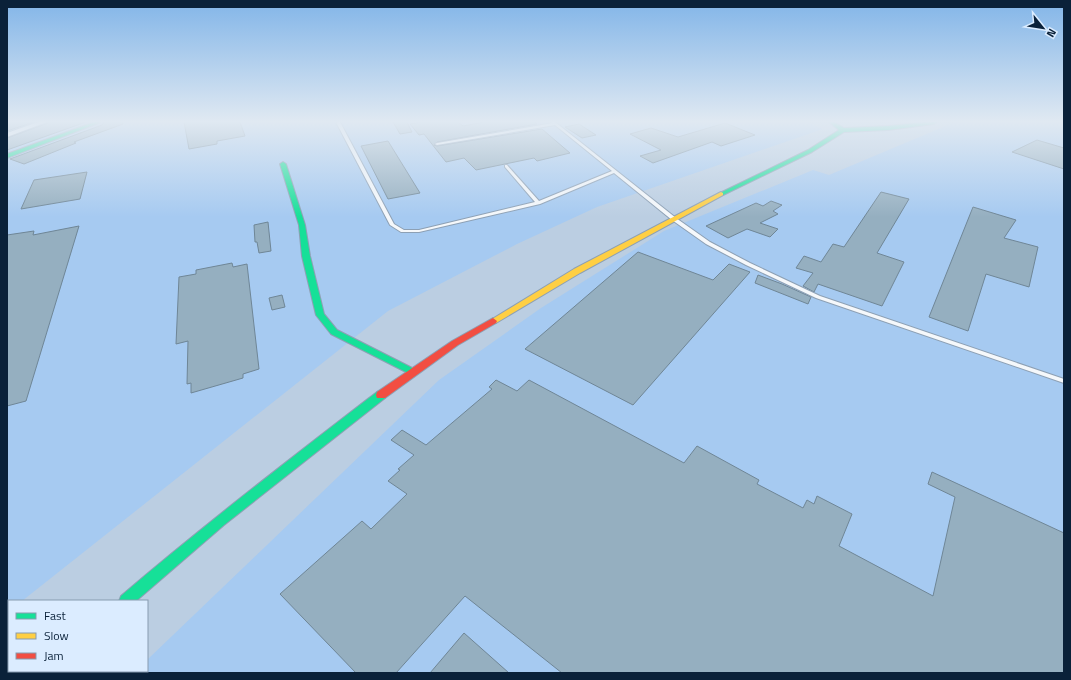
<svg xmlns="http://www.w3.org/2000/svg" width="1071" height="680" viewBox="0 0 1071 680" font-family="'Titillium Web',sans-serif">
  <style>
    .built { fill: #a6caf1 }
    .building { fill: #95afc0; stroke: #6f8696 }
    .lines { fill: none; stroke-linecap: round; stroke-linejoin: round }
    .lane-casing { stroke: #8da0b4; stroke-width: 2 }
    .street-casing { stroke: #8da0b4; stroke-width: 2 }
    .fast-casing { stroke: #8da0b4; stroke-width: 2 }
    .slow-casing { stroke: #8da0b4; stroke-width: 2 }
    .jam-casing { stroke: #8da0b4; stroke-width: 2 }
    .lane { fill: #f5f8fb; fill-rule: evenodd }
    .street { fill: #f5f8fb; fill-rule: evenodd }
    .fast { fill: #16e098; fill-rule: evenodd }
    .slow { fill: #ffcf43; fill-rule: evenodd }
    .jam { fill: #f24e42; fill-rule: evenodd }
  </style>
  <rect width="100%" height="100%" fill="#bbcee2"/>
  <g class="built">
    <path d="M7,122H808L823,129L597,207L517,244L388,311L22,601H9V612L7,613Z"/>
    <path d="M955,122H1064V673H133L136,671H147V660L439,380L541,308L664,231L813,170L829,175Z"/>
  </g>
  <g class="building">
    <path d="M7,122H34L7,131Z"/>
    <path d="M48,122H86L7,150V138L48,123Z"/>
    <path d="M104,122H122L123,124L74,142L76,143L24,164L10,159L102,125Z"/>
    <path d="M184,122H240L245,136L217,141V144L189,149Z"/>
    <path d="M393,122H407L412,132L400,134Z"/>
    <path d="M422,122H458L463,126L484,122H535L537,124L437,142L434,145L437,146L542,129L570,153L537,161L534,158L476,170L464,158L446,162L424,134L419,135L410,124Z"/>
    <path d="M725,123L755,135L721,146L712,142L653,163L640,156L661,150L630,134L651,128L678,137Z"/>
    <path d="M579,124L596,135L582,138L565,127Z"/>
    <path d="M1037,140L1064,148V169L1012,152Z"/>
    <path d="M388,141L420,193L388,199L361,146Z"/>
    <path d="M87,172L80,199L21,209L34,180Z"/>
    <path d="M881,192L909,199L877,253L904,262L882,306L818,284L814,292L803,286L813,273L796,268L804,256L821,262L833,244L844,247Z"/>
    <path d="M771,201L782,205L773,211L778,214L760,223L778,229L770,237L747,229L728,238L706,226L756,203L763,206Z"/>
    <path d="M973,207L1016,220L1004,238L1038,247L1029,287L986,274L968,331L929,317Z"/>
    <path d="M268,222L271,251L259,253L257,242H255L254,225Z"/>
    <path d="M79,226L26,401L7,406V235L34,231L33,235Z"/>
    <path d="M638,252L713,280L729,264L750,272L633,405L525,349Z"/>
    <path d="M232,263L233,267L247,264L259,369L243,374V378L191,393V383L187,384L188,341L176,344L179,277L196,274V270Z"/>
    <path d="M758,275L782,284L811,297L808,304L755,283Z"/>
    <path d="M282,295L285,307L272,310L269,298Z"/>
    <path d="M496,380L517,391L529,380L684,463L697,446L759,480L757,484L803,508L807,500L814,504L817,496L852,514L839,546L933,596L955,497L928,484L932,472L1064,533V673H562L465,596L396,673H356L280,594L362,521L371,529L407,494L388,481L400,470L398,469L414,455L391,440L402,430L426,445L492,389L489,387Z"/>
    <path d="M464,633L509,673H430Z"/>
  </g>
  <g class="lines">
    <defs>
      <g id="lane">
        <path d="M336,122H340L394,224L404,230H419L535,202L505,167V165H507L539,201L612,171L555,125L437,145L435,144L437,143L553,123L551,122H555L676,218L710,242L750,263L820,296L1064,379V383L816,298L746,265L706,244L672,220L614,173L540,204L419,232H401L390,225Z"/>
        <path d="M71,671H81L82,673H72Z"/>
      </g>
      <path id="street" d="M38,122H47L7,137V133Z"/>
      <g id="fast">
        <path d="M94,122H101L7,158V154Z"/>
        <path d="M829,122H834L844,128L888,126L924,122H937L934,124L888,130L844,132L812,152L723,195L718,194L808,150L839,130Z"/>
        <path d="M283,162L286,164L305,225L310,256L324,314L337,330L416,370L418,372L416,374H410L331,334L316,315L302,256L299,225L280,164Z"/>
        <path d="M381,391L385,392L386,395L385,398L224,525L136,601H119L121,596C204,525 290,459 377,392Z"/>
      </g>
      <path id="slow" d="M721,192L723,193V195L580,273L496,323H490L489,321L574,269Z"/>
      <g id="jam">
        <path d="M493,318L497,321L496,323L458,345L385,398H377L376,395L377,392L452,341Z"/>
        <rect x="38" y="671" width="16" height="2"/>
      </g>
    </defs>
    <use href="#lane" class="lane-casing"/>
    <use href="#street" class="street-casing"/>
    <use href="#fast" class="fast-casing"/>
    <use href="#slow" class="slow-casing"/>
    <use href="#jam" class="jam-casing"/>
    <use href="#lane" class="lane"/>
    <use href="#street" class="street"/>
    <use href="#fast" class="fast"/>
    <use href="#slow" class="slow"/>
    <use href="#jam" class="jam"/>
  </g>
  <linearGradient id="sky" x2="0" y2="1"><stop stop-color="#82b5e8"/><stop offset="0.56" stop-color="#e0e9f2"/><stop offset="1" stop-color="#e0e9f2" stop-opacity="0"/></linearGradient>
  <rect width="1071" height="217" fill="url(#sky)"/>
  <rect width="1071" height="680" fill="none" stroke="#0a2139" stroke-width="16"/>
  <rect x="8" y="600" width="140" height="72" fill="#dbecff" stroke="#879bb0"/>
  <rect x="16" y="613" width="20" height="6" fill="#16e098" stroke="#879bb0"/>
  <text x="44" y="620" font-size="12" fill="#0a2139">Fast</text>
  <rect x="16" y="633" width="20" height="6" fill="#ffcf43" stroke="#879bb0"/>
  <text x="44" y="640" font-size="12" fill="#0a2139">Slow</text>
  <rect x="16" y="653" width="20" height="6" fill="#f24e42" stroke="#879bb0"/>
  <text x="44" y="660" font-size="12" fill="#0a2139">Jam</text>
  <g transform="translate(1043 28) rotate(120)" stroke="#dbecff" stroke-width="3" paint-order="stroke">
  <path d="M0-3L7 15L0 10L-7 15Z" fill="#0a2139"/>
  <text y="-6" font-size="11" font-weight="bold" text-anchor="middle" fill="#0a2139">N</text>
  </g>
</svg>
